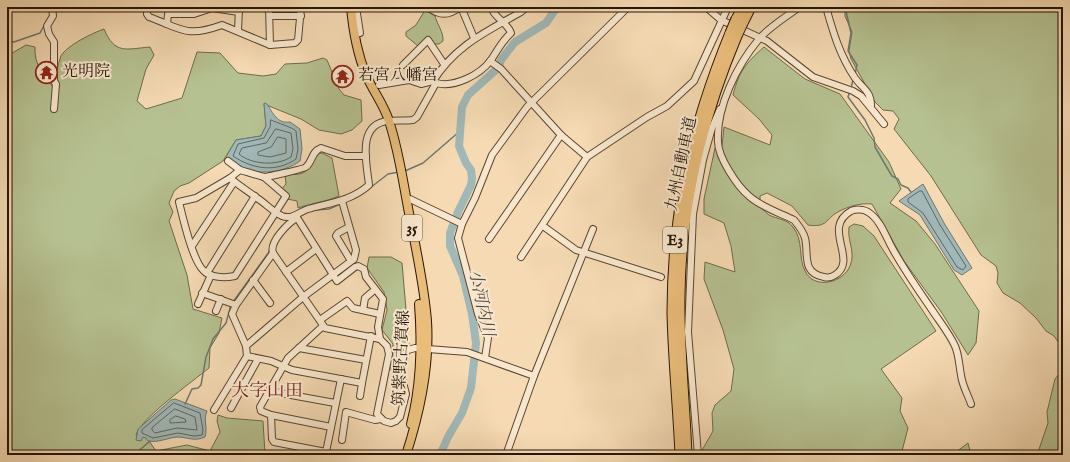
<svg xmlns="http://www.w3.org/2000/svg" width="1070" height="462" viewBox="0 0 1070 462" font-family="'IM FELL English','Noto Serif JP',serif">
  <style>
    .green { fill: #b6c191; stroke: #6e6b4b }
    .water { fill: #a0b8b7; stroke: #6f7770 }
    .lines { fill: none; stroke-linecap: round; stroke-linejoin: round }
    .shore { stroke: #63665e; stroke-width: 1 }
    .stream { stroke: #6f7770; stroke-width: 1.5 }
    .river { stroke: #a0b8b7; stroke-width: 8 }
    .minor-casing { stroke: #5a4630; stroke-width: 8 }
    .major-casing { stroke: #261505; stroke-width: 10 }
    .highway-casing { stroke: #261505; stroke-width: 11 }
    .minor { stroke: #f8e7ce; stroke-width: 6 }
    .major { stroke: #eabd7a; stroke-width: 8 }
    .highway { stroke: #eabd7a; stroke-width: 9 }
    .highway-bridge-casing { stroke: #261505; stroke-width: 11; stroke-linecap: butt }
    .highway-bridge { stroke: #eabd7a; stroke-width: 9 }
    .labels { text-anchor: middle; dominant-baseline: central; stroke-width: 4; stroke-linejoin: round; paint-order: stroke }
    .shield { fill: #f8e7ce; stroke: #655441; stroke-width: 1 }
    .shield-label { font-size: 15px; font-weight: bold; fill: #261505 }
    .poi-label { font-size: 16px; fill: #261505; stroke: #f8e7ce; text-anchor: start }
    .street-label { font-size: 16px; fill: #261505; stroke: #f8e7ce }
    .water-label { font-size: 17px; font-style: italic; fill: #514e43; stroke: #f8e7ce }
    .quarter-label { font-size: 18px; fill: #7a1f14; stroke: #f8e7ce }
  </style>
  <rect width="100%" height="100%" fill="#f5dab3"/>
  <filter id="stains"><feTurbulence type="fractalNoise" baseFrequency=".005" numOctaves="4"/><feColorMatrix values="0 0 0 0 .2 0 0 0 0 .09 0 0 0 0 .02 0 0 0 .5 -.17"/></filter>
  <radialGradient id="worn" r=".72"><stop offset=".6" stop-color="#630" stop-opacity="0"/><stop offset="1" stop-color="#630" stop-opacity=".3"/></radialGradient>
  <g class="green">
    <path d="M845,7H1063V349L1054,336L1046,331L1036,318L1020,303L1003,293L997,283L998,273L996,266L981,255L931,176L894,129L899,119L893,111L883,110L875,102L851,59L849,51L852,32L845,16Z"/>
    <path d="M425,10L435,16C437,24 444,33 443,41L439,44H435L428,37L418,46L406,36V32L416,25Z"/>
    <path d="M104,29C115,55 126,49 150,47L154,55L146,69L137,101L146,109L182,98L197,52L220,53L238,73L263,76L276,74L285,64L307,63L323,58L327,60L339,89L344,95L361,100L362,121L352,130L341,134L319,130L301,119L264,104L266,126L261,136L236,140L223,161L189,183L180,186L174,191L169,203L173,212L169,221L187,275L193,309L222,318L219,333L210,348L209,368C192,382 141,418 136,435L147,438L156,451L187,445L210,451L220,432L217,421L218,415L227,418L263,421L265,454L270,455H7V56L26,45L35,47C34,64 43,76 54,88C56,78 57,65 61,56C67,45 93,33 104,29Z"/>
    <path d="M764,47L805,79L840,94L889,162L901,189L890,203L916,221L935,244L979,311L976,343L968,355L942,313L904,261L872,204C860,203 849,206 838,212C825,219 828,228 808,225L792,206L767,193L760,196V207C763,209 766,213 769,215C777,219 787,219 793,227C804,241 798,258 805,271C814,290 843,283 850,266C856,251 847,242 849,227L854,224L863,226L874,236L936,331L881,369L902,398L900,411L908,428L902,451L903,455H702L701,452L713,431L712,413L715,405L731,391L734,369L723,330L704,279L705,262L735,272L731,246L724,223L704,214V199L715,148L722,146L724,127L770,145L772,135L759,119L733,95C739,71 746,63 764,47Z"/>
    <path d="M322,153L332,158L339,196C325,202 312,203 298,208L297,201L287,199L280,191L286,184L285,174C306,176 308,172 316,154Z"/>
    <path d="M369,257H391L402,263L409,344C402,355 401,369 393,378L390,365L393,344L382,330L387,310L384,292L367,268Z"/>
    <path d="M1063,362V455H1037L1048,423L1047,412L1055,379L1059,374Z"/>
    <path d="M968,443L971,455H952Z"/>
    <path d="M331,451L375,455H331Z"/>
  </g>
  <g class="water">
    <path d="M264,103L267,104C273,113 277,124 290,122L300,129L302,149L300,161C283,173 259,176 239,166C234,163 231,159 226,157L236,140L261,136L266,126Z"/>
    <path d="M923,184L944,223L972,268L962,275L954,270L920,215L899,201Z"/>
    <path d="M175,399L207,411C203,420 208,428 205,437C194,442 188,437 177,437C167,438 158,443 148,441L146,438L143,437L141,441L136,440L138,429L171,400Z"/>
  </g>
  <g class="lines">
    <g class="shore">
      <path d="M271,120C277,123 292,127 296,131L298,149L296,159C276,173 252,169 233,156L238,144L264,138L270,127Z"/>
      <path d="M276,129L291,133L293,149L291,157C277,166 252,165 239,154L242,148L266,143Z"/>
      <path d="M278,137L286,139V153L270,157L258,155V152L271,147Z"/>
      <path d="M920,191H922L940,225L966,266L963,270L957,267L923,213L908,202V199Z"/>
      <path d="M174,403L200,413L203,430L202,435L194,436L178,433L153,438L142,433V430Z"/>
      <path d="M175,409L195,417L197,430L177,428L155,433L152,430V428Z"/>
      <path d="M176,416L185,419L186,422L170,423V420Z"/>
    </g>
    <g class="stream">
      <path d="M845,7L851,33L848,51L857,65L855,74"/>
      <path d="M7,41L14,42L40,33L50,15V9"/>
      <path d="M851,88L853,80"/>
      <path d="M850,91L848,97L865,120L874,138L875,147L886,166L892,176L898,179L901,185L908,188L911,192"/>
      <path d="M405,171L423,163L460,131"/>
      <path d="M370,188L388,174L399,172"/>
      <path d="M351,200L363,193"/>
      <path d="M315,210L329,209L340,204"/>
      <path d="M233,302L269,252L272,242"/>
      <path d="M185,404L192,389L198,388L201,385L206,357L213,339L226,323L231,305"/>
      <path d="M134,455L150,441"/>
    </g>
    <path class="river" d="M440,455L448,437L462,413L471,388L476,343L472,314L463,276L450,246V233L458,212L471,185L472,178L471,170L466,163L459,146L462,107L468,95L499,67L501,60L515,42L546,23L557,7"/>
    <defs>
      <g id="minor">
        <path d="M52,7L53,16L47,26L49,34L54,42V81L56,84L54,109"/>
        <path d="M147,7V14L149,17C182,29 186,38 222,25L270,45L295,43L298,40L301,7"/>
        <path d="M269,7L270,45"/>
        <path d="M428,7C440,16 448,16 460,7"/>
        <path d="M461,7L474,38"/>
        <path d="M706,7L721,20L767,41L813,77L853,91L861,96L884,124"/>
        <path d="M799,7C786,17 769,27 759,39C737,65 716,107 718,142C718,157 737,186 749,196C761,207 780,213 794,220C799,226 803,231 805,238C809,254 801,273 824,277C828,278 832,277 835,275C859,260 821,228 851,211C855,209 864,209 868,212C879,219 884,232 890,244C902,267 917,288 932,310C940,322 949,333 955,346C959,355 959,365 961,375C962,385 968,395 971,404"/>
        <path d="M826,7C833,32 840,56 855,78C863,89 871,91 871,106"/>
        <path d="M270,16H301"/>
        <path d="M167,24L168,14H194L212,8L239,12"/>
        <path d="M238,31L239,7"/>
        <path d="M354,34L360,33L356,7"/>
        <path d="M490,61L501,69L561,135L587,157"/>
        <path d="M403,65L428,40L444,64"/>
        <path d="M379,85L409,80L421,84L433,81C456,45 486,32 521,12L527,7"/>
        <path d="M228,161L240,170"/>
        <path d="M264,177L286,196L235,276C225,278 210,278 203,270C192,259 183,218 179,202L196,198L230,178C238,185 248,191 257,198C265,203 273,212 282,216C292,220 299,212 308,209C330,203 351,201 369,185C367,165 356,124 388,121C396,120 405,121 413,120L417,117L436,83C454,88 480,75 491,60C498,50 501,42 511,33C507,22 494,18 491,7"/>
        <path d="M230,178L240,170C247,172 256,175 264,177C267,177 304,169 306,167C313,161 311,152 321,148L345,156H366"/>
        <path d="M407,199H410L462,224"/>
        <path d="M296,216L337,281L355,267L358,266L364,269L366,277L383,299L378,327L380,339"/>
        <path d="M297,218C288,223 269,242 273,253L325,328L380,339L387,346L389,354L377,414L384,421L391,423L396,421L400,417L406,394L400,371L402,362L404,355L408,350L415,348L467,352L534,376"/>
        <path d="M543,226L576,250L661,277"/>
        <path d="M349,227L338,233L336,236L351,261"/>
        <path d="M489,239L561,135"/>
        <path d="M192,246L234,182"/>
        <path d="M521,257L587,157L647,117L667,106L694,81L728,7"/>
        <path d="M286,272L316,249"/>
        <path d="M207,273L255,196"/>
        <path d="M253,280L270,303"/>
        <path d="M202,293L236,305"/>
        <path d="M198,304L211,275"/>
        <path d="M363,310L365,298L372,292"/>
        <path d="M216,311L221,299"/>
        <path d="M320,320L347,301L353,308L380,314"/>
        <path d="M323,326L288,358L260,407L261,411L271,415L272,439L274,442L326,452L341,379"/>
        <path d="M246,346L303,297L354,259L356,250L342,201"/>
        <path d="M299,348L366,360"/>
        <path d="M247,356L246,346L232,314L236,305L273,253"/>
        <path d="M485,358L488,338L478,314L458,238L462,224L475,198L492,155L527,107L628,7"/>
        <path d="M269,391L335,403"/>
        <path d="M360,396L362,383"/>
        <path d="M231,408L258,359"/>
        <path d="M214,410L247,356L271,361L292,370L362,383L371,336"/>
        <path d="M271,415L331,427"/>
        <path d="M342,440L346,412L375,420L381,419"/>
        <path d="M506,455L534,376L593,229"/>
        <path d="M698,455L688,332L693,214L703,160L712,128L720,109"/>
      </g>
      <g id="major">
        <path d="M351,7C353,30 357,53 366,75C373,91 384,105 389,121C399,151 403,182 409,213C416,249 424,284 427,321C430,367 420,412 406,455"/>
        <path d="M411,424C421,386 422,343 419,304"/>
      </g>
      <g id="highway">
        <path d="M736,19L743,7"/>
        <path d="M743,23L751,7"/>
        <path d="M680,455C678,408 673,360 672,313C672,211 692,126 730,33"/>
        <path d="M687,455C685,402 679,348 680,295C681,204 702,119 737,36"/>
      </g>
    </defs>
    <use href="#minor" class="minor-casing"/>
    <use href="#major" class="major-casing"/>
    <use href="#highway" class="highway-casing"/>
    <use href="#minor" class="minor"/>
    <use href="#major" class="major"/>
    <use href="#highway" class="highway"/>
    <defs>
      <g id="highway-bridge">
        <path d="M730,33L736,19"/>
        <path d="M737,36L743,23"/>
      </g>
    </defs>
    <use href="#highway-bridge" class="highway-bridge-casing"/>
    <use href="#highway-bridge" class="highway-bridge"/>
  </g>
  <defs>
    <symbol id="temple-ring" viewBox="-11 -11 22 22"><circle r="9.5" fill="#f8e7ce" stroke="#8f2418" stroke-width="1.5"/><path d="M0-6L5-2H3V0L6.5 2.5H4V6H1.5V3h-3V6H-4V2.5H-6.5L-3 0V-2H-5Z" fill="#8f2418"/></symbol>
  </defs>
  <g fill-rule="evenodd">
    <use href="#temple-ring" x="34" y="60" width="25" height="25"/>
    <use href="#temple-ring" x="330" y="64" width="25" height="25"/>
  </g>
  <g class="labels">
    <g class="shield">
      <rect x="402" y="215" width="20" height="26" rx="3"/>
      <rect x="663" y="227" width="24" height="26" rx="3"/>
    </g>
    <g class="shield-label">
      <text x="412" y="228">35</text>
      <text x="675" y="240">E3</text>
    </g>
    <g class="poi-label">
      <text x="62" y="72">光明院</text>
      <text x="358" y="76">若宮八幡宮</text>
    </g>
    <g class="street-label">
      <text transform="translate(682 164) rotate(-78)">九州自動車道</text>
      <text transform="translate(402 358) rotate(-87)">筑紫野古賀線</text>
    </g>
    <g class="water-label">
      <text transform="translate(481 303) rotate(78)">小河内川</text>
    </g>
    <g class="quarter-label">
      <text x="267" y="391">大字山田</text>
    </g>
  </g>
  <rect width="1070" height="462" fill="none" stroke="#f5dab3" stroke-width="24"/>
  <rect x="8" y="8" width="1054" height="446" fill="none" stroke="#261505" stroke-width="2"/>
  <rect x="12" y="12" width="1046" height="438" fill="none" stroke="#261505"/>
  <rect width="100%" height="100%" filter="url(#stains)"/>
  <rect width="100%" height="100%" fill="url(#worn)"/>
</svg>
